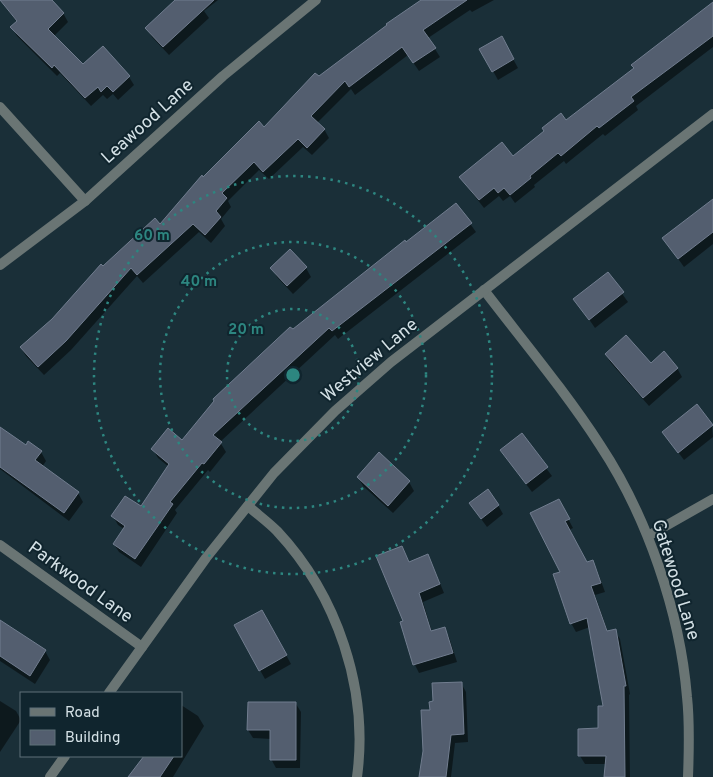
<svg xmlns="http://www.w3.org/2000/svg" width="713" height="777" viewBox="0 0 713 777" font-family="Overpass,sans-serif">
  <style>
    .shadow { fill: #0007 }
    .building { fill: #535e6f; stroke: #717d8f }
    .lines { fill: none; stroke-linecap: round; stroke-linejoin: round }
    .street { stroke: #6a7574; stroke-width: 10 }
    .ring { fill: none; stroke: #2d8680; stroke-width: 2.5; stroke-dasharray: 2.5 5 }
    .labels { text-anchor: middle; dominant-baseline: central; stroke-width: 4; stroke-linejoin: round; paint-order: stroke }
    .street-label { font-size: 18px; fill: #d4e1e6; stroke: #10252e }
    .centre { fill: #2d8680; stroke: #10252e; stroke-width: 2.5 }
    .ring-label { font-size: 15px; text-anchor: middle; font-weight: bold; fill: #2d8680; stroke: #10252e; stroke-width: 4; stroke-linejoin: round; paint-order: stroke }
  </style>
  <rect width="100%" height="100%" fill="#1a2f38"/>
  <g class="shadow">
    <path d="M0,0H50L63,13L68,22L54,36L83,66L103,48L129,77L134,85L118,100L113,94L107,99L103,95L91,106L60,73L57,76L17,36L12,28L17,22Z"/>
    <path d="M177,0H218L204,11L209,18L169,55L152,37L147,28Z"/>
    <path d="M423,0H494L472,12L470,10L428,38L440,57L419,71L408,55L355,95L351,89L317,123L324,129L329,138L312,155L303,147L269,179L259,170L228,201L231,207L221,219L225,226L211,243L199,232L143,283L137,276L71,350L44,375L26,356L21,348L52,320L103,267L160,226L203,178L264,129L319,78Z"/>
    <path d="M713,4V47L636,106L638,110L605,136L603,134L566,164L564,161L534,185L535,187L515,203L510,196L503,201L499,196L484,208L466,185L461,177L513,158L566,122L635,69Z"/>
    <path d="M506,46L518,68L498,80L481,49Z"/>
    <path d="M713,200V244L684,267L664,239Z"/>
    <path d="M456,204L476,232L338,339L335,335L220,442L226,452L210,472L208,470L175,510L177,513L141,567L119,552L114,544L124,529L118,525L113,516L141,508L169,467L158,458L153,449L182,441L292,331Z"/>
    <path d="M290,251L306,268L311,277L293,294L277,277L272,268Z"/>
    <path d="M608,274L628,302L595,328L575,299Z"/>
    <path d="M606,355L651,365L677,368L682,377L649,406L611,363Z"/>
    <path d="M712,426L713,437L684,460L663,432Z"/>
    <path d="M0,429L26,447L29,443L41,452L46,461L42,467L78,493L83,502L69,521L0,469Z"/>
    <path d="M521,435L552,476L532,492L501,451Z"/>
    <path d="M379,454L409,482L414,491L393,513L363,486L358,477Z"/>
    <path d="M498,505L503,514L487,527L476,512Z"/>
    <path d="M563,509L573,528L569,530L587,564L592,562L597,570L605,592L595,595L608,632L615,631L620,639L630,694L629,695L630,777H605L606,764H585L580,756L600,730L604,707L590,627L576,632L571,623L562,572Z"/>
    <path d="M402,547L410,563L428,556L432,564L444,593L423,602L432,632L444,628L449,637L457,662L419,673L415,665L402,623L404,622Z"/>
    <path d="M262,611L291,664L265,679L235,626Z"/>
    <path d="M5,624L45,651L50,660L35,684L0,661V632Z"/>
    <path d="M461,683L466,692L468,742L455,743L451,777H421L431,711Z"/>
    <path d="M0,701L16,711L21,720L0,752Z"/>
    <path d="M296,704L301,712L300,768H276L271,759V739L253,738L248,730Z"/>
    <path d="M181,705L198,716L204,726L173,777H130L145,756H181Z"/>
  </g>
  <g class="building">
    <path d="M0,0H52L64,13L48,29L83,64L103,46L130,76L113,92L107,86L101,92L98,87L85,98L54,65L52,68L10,27L17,21Z"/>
    <path d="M175,0H214L163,47L145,28Z"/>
    <path d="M421,0H467L423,30L436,48L413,63L402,47L349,87L345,81L311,116L325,129L307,148L298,139L263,172L254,162L222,193L227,198L216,211L221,217L205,235L193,224L137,275L131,268L66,341L38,367L20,347L52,319L101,264L103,266L155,218L160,224L202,175L203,177L259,121L264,127L315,73L319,76L387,25L386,24Z"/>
    <path d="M713,2V36L631,97L634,101L599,128L597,126L561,156L558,153L530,176L531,178L510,195L504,188L498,193L494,188L479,200L459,177L502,142L513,156L544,131L542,128L561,113L566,120L634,68L631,65Z"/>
    <path d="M502,36L514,59L492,72L479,49Z"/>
    <path d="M713,199V232L678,259L662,238Z"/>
    <path d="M456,203L472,223L332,331L329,328L213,435L222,442L204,464L202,463L170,502L173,504L135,559L113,544L125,526L111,516L125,496L141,506L169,464L151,449L168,428L182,440L214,401L213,399L290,327L293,329L405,240L406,242Z"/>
    <path d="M290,249L307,267L287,286L270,268Z"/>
    <path d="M608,272L624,292L589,320L573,299Z"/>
    <path d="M626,335L651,363L664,351L678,368L643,398L605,354Z"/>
    <path d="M697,404L713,425L678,453L662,432Z"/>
    <path d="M0,427L26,445L28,441L42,451L35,460L79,492L64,513L0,467Z"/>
    <path d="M522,433L548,467L526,484L500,450Z"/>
    <path d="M379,452L410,481L388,506L357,477Z"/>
    <path d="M488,489L499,505L481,519L469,503Z"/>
    <path d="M559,499L570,519L565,521L587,562L593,560L601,583L591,586L607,631L616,629L626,686H624L625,777H604L606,756H578V729L598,728V706H603L587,618L570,624L553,574L560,572L530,513Z"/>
    <path d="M402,546L409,562L428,554L440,584L419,593L431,631L445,627L453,653L413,665L400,622L403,621L376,556Z"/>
    <path d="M262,610L287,655L259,671L234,625Z"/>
    <path d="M0,620L46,650L30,676L0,656Z"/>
    <path d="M462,682L464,734L451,735L446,777H419L423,751L421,710H430L429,702L433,701L432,683Z"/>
    <path d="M248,702H296V760H270V730H247Z"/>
    <path d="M144,756H174L160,777H128Z"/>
  </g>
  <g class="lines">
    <g class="street">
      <path d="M0,107L85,201"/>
      <path d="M0,265L85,201L223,76L316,0"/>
      <path d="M484,290C523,341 565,391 600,445C647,516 680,612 687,697C690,724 689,750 688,777"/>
      <path d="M248,506C257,514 268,522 277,531C337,595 369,689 357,777"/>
      <path d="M648,536L713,499"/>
      <path d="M0,545L142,647"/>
      <path d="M109,693L206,558L274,473L335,411L391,362L713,114"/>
      <path d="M50,777L65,756"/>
    </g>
  </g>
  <g class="ring">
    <circle cx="293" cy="375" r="66"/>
    <circle cx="293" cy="375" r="133"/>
    <circle cx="293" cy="375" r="199"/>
  </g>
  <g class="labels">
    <g class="street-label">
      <text transform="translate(148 122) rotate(-42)">Leawood Lane</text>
      <text transform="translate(370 361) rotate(-40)">Westview Lane</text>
      <text transform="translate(675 580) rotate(73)">Gatewood Lane</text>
      <text transform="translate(80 583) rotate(36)">Parkwood Lane</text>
    </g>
  </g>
  <circle cx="293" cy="375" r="8" class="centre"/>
  <g class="ring-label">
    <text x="152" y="240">60 m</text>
    <text x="199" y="286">40 m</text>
    <text x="246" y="334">20 m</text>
  </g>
  <rect x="20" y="692" width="162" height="65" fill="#10252e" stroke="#5e7078"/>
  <rect x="30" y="708" width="25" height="8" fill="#6a7574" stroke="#5e7078"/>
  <text x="65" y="717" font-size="15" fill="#d4e1e6">Road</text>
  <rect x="30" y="730" width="25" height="15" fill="#535e6f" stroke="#5e7078"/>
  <text x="65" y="742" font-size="15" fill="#d4e1e6">Building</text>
</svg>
